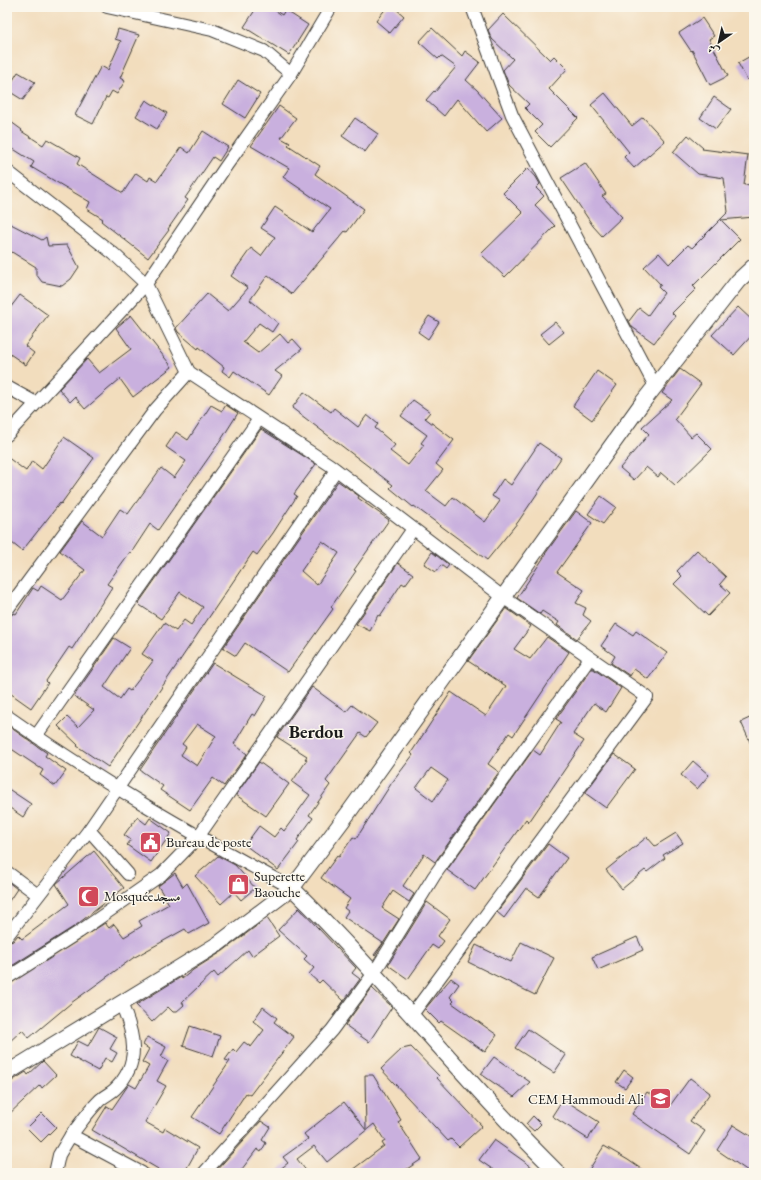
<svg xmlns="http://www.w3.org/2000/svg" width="761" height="1180" viewBox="0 0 761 1180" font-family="'EB Garamond',Amiri,serif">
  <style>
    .building { fill: #c9b0de; fill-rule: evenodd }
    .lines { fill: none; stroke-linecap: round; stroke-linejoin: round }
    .minor-casing { stroke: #3c3934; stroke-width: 14 }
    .major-casing { stroke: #3c3934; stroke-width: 17 }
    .minor { stroke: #fff; stroke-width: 12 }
    .major { stroke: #fff; stroke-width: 15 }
    .labels { text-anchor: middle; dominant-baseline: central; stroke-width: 3; stroke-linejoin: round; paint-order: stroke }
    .poi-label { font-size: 14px; fill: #1c1c1c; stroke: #fbf7ec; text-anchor: start }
    .district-label { font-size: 18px; font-weight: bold; fill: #1c1c1c; stroke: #fbf7ec }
  </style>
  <rect width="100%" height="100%" fill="#fbf7ec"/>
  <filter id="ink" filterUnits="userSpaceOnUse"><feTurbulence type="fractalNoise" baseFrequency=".025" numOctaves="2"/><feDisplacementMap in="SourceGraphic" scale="8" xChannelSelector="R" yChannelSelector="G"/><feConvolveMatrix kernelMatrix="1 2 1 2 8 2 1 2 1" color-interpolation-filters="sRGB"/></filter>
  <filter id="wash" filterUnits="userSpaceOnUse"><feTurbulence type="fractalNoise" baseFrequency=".012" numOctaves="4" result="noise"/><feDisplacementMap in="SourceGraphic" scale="16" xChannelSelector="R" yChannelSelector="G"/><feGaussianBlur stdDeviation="0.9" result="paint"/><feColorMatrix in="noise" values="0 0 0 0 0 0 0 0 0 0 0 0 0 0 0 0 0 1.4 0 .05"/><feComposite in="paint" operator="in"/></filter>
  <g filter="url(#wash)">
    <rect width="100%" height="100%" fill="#f2ddbd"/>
    <g id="blocks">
      <g class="building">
        <path d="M257,7H270L282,15L285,10L308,25L289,55L244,27Z"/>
        <path d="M387,7H394L404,16L390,33L376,21Z"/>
        <path d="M503,14L550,60L554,56L567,69L549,89L578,118L550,147L535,132L542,125L525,108L529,104L509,85L503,70L513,59L492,39L488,30Z"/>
        <path d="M702,18L714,36L709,39L728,76L710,85L692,50L691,51L679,33Z"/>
        <path d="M432,28L462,56L465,51L480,62L466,80L477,90L502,118L486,132L457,99L444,116L426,100L434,91L435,92L456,67L441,56L438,59L419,42Z"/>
        <path d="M118,29L139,35L120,78L125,81L117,94L112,91L108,98L106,97L93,124L75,115L101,66L108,70L121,41L115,39Z"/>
        <path d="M754,54V76L747,80L738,63Z"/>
        <path d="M18,72L35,82L23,100L7,90Z"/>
        <path d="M238,80L260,94L245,118L223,104Z"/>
        <path d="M605,93L632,126L643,117L665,141L634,168L624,157L629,152L591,105Z"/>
        <path d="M714,97L731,109L716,129L700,118Z"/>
        <path d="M146,100L167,113L157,129L136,116Z"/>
        <path d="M279,106L296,118L281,138L290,143L288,145L320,166L315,174L364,209L347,232L345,231L292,294L268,275L250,300L278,323L272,332L259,323L243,342L258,353L280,334L288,343L293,339L302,349L275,371L282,376L269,395L234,371L230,377L222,371L224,367L199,347L198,349L178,332L176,328L207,294L228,311L248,288L231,276L251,248L261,256L275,237L261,228L275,207L312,232L330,209L283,177L289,168L251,146Z"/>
        <path d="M355,118L378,134L365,152L342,136Z"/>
        <path d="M7,119L22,130L21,131L43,145L47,139L80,158L77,164L123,193L136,173L148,181L150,177L157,181L181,147L189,153L203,131L228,147L219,161L213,157L185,198L188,200L168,229L169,230L148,258L101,221L103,219L87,209L90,202L31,167L34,162L7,145Z"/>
        <path d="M688,135L703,148L702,149L748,155L744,185L754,184V217L721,220L740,239L693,286L696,289L672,313L675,316L654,343L632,327L629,321L639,308L648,315L664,293L658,287L661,285L644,267L659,253L669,264L688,245L692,248L728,212L724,178L698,174L673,152Z"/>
        <path d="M585,163L606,194L602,196L622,217L602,236L593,226L561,178Z"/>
        <path d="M528,168L536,177L540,184L536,188L544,196L535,205L555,226L505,277L481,254L523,213L503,193Z"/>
        <path d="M7,222L42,240L46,237L48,246L67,245L79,267L71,279L62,286L42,282L36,274V267L7,249Z"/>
        <path d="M20,295L48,315L25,346L34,353L26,365L7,352V312Z"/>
        <path d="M738,307L754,322V333L734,355L712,335Z"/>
        <path d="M131,315L172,367L133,397L120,379L85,409L75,397L70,402L59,389L87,359L99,373L131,349L116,328Z"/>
        <path d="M429,316L439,322L428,339L418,332Z"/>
        <path d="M555,322L564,332L549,344L540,334Z"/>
        <path d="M680,369L701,384L675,419L691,437L696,433L712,449L675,485L661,473L658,477L646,467L634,480L620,468L649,434L642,427L672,400L662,393Z"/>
        <path d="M597,371L617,385L592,420L573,406Z"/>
        <path d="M304,392L331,412L334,408L358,427L367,415L378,424L375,428L395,445L390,451L408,465L424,445L421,443L427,435L401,416L413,400L430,412L425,418L454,440L436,464L443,470L426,491L446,506L453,497L485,522L500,501L492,496L503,479L511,485L539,443L561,458L518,522L487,560L414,506L413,507L390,488L393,485L292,408Z"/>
        <path d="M211,405L222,411L226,405L238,413L221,440L158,530L150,524L131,553L130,552L107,584L112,587L72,649L69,647L46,681L48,683L31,708L7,691V617L14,613L16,614L33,588L38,591L41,586L62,600L85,570L60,551L82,521L102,536L120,509L128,514L161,468L174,478L186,461L166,447L176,432L188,440Z"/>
        <path d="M261,429L316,464L294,494L297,496L273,533L257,555L253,552L108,767L77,746L78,745L58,726L67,717L78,727L94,710L74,696L114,638L130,648L104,687L120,699L127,689L130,691L153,661L142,654L164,623L176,631L184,620L191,625L203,607L180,592L161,619L138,604Z"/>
        <path d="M64,437L94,458L61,504L60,503L22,551L7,539V457L26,471L32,461L42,469Z"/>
        <path d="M338,481L359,496L358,498L389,520L354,570L356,571L331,607L333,609L288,672L245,643L236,656L223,648ZM322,541L339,553L317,585L301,571Z"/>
        <path d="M601,496L616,507L603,524L588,514Z"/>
        <path d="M576,511L592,523L557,572L584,590L576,603L586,608L583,615L591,621L577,639L557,625L559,622L542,611L540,614L517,598L546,554H545Z"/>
        <path d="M697,550L726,577L720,584L730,593L708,616L674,584L682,576L677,571Z"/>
        <path d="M432,552L449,565L446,569L441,565L436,572L424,564Z"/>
        <path d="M398,563L413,574L405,585L402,583L380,616L378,615L370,631L356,624Z"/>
        <path d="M506,608L531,626L514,649L530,659L547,637L569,652L513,736L509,733L488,764L499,772L435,862L424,854L403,886L414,894L409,902L393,891L382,908L399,919L375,956L374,955L383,943L344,917L348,911L344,908L350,899L321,878L337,856L339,857L353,837L356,839L391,784L413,755L411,753L451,692L486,716L506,686L468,661ZM431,768L448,780L433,801L416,788Z"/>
        <path d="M616,624L633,635L636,631L667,653L648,679L634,669L630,676L611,663L615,656L601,646Z"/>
        <path d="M213,663L267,696L255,716L252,714L234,744L247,754L224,786L213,778L190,810L160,790L163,786L140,770ZM197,724L216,736L197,766L181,755L186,747L182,744Z"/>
        <path d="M592,668L621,688L606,712L594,703L573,734L584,741L529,822L526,819L475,890L447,870L533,750L540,755L561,722L556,719Z"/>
        <path d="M312,687L346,712L352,705L377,723L366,737L360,733L326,781L330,785L309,815L313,818L297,840L299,842L278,870L245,845L259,826L274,837L281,828L284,831L310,795L292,782L307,760L305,759L307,756L277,737Z"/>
        <path d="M754,716V751L741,722Z"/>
        <path d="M7,725L47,753L45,756L66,771L55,786L40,775L43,770L7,746Z"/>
        <path d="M614,754L635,769L606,808L585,793Z"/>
        <path d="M693,761L709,775L697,789L681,775Z"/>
        <path d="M259,762L289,784L266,816L236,795Z"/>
        <path d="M7,788L31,804L23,817L7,806Z"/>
        <path d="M137,817L146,824L150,818L171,833L151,862L127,845L131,840L124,835Z"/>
        <path d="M676,833L683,843L663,855L665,858L647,872L645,870L622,889L606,870L647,837L655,846Z"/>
        <path d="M548,844L567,858L539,897L526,888L504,918L497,912Z"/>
        <path d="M94,851L124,888L75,926L7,969V943L13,941L18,935L22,939L69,904L56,884Z"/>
        <path d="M218,856L235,865L255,888L241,900L234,892L221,904L195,876Z"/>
        <path d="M175,873L183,887L187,883L209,923L189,934L185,929L133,958L71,1003L29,1038L22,1030L7,1044V985L105,923L109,928L114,924L124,937L142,926L139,921L169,904L158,886Z"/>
        <path d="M7,881L17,889L7,904Z"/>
        <path d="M427,902L450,919L438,936L444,941L438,949L432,945L408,979L388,965Z"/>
        <path d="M299,908L356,968L352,973L360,979L333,1016L344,1001L322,980L319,983L309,974L314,968L304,959L307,956L278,930Z"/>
        <path d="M267,918L279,936L252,956L248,950L218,977L214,972L182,1002L184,1005L176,1012H173L168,1007L152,1022L136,1005L181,977L182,979L193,970L223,951Z"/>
        <path d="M637,937L643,950L598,970L592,957Z"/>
        <path d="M521,942L554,958L535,995L468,962L476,945L511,962Z"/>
        <path d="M451,978L459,984L450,997L454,1001L452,1003L497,1035L485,1052L441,1021L439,1023L425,1009Z"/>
        <path d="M372,988L392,1007L369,1042L345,1025Z"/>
        <path d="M263,1007L277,1018L274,1022L294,1037L250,1095L246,1093L219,1134L192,1117L230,1061L225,1060L233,1049L236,1052L244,1042L251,1047L264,1030L253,1021Z"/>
        <path d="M190,1026L220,1036L213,1056L183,1046Z"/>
        <path d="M99,1027L117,1037L110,1049L117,1053L112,1062L105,1058L98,1071L70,1056L78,1041L88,1046Z"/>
        <path d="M528,1029L566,1055L554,1073L515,1048Z"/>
        <path d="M147,1037L166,1047L161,1057L168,1061L157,1081L166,1086L145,1122L163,1132L165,1128L198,1148L184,1173H165L92,1130L107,1106L112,1109L129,1084L136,1088L149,1066L142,1062L149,1049L143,1045Z"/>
        <path d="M411,1047L439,1076L437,1078L482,1126L459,1147L451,1139L448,1141L381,1069L402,1049Z"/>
        <path d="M494,1057L530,1082L514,1097L481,1074Z"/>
        <path d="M43,1061L56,1075L42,1088L40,1085L7,1116V1084L26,1072L28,1075Z"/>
        <path d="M624,1070L633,1077L625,1088L616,1082Z"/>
        <path d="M365,1075H373L401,1120L398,1122L422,1159L401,1173H348L384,1146L382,1143L385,1141L374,1124L327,1162L314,1146L297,1159L308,1173H275L288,1163L283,1157L308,1139L304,1134L344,1102L366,1130Z"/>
        <path d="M690,1078L710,1093L690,1121L705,1131L690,1154L632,1114L647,1092L669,1107Z"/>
        <path d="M563,1099L599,1122L588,1139L552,1116Z"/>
        <path d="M42,1113L56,1127L41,1142L27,1128Z"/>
        <path d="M533,1116L541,1124L534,1131L526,1124Z"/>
        <path d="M261,1121L270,1127L262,1140L266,1143L261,1152L257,1149L239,1173H214Z"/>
        <path d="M733,1125L754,1138V1173H751L717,1150Z"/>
        <path d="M494,1140L532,1167L528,1173H498L479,1160Z"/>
        <path d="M604,1146L628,1160L647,1173H587Z"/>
      </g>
    </g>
  </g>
  <g filter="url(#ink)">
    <use href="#blocks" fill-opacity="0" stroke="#3c3934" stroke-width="1"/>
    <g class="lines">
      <defs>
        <g id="minor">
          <path d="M107,7L212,30L264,51L291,74"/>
          <path d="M472,7L512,115L655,386"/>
          <path d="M7,171L114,254L146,284L189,372L330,465L503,597L647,697L411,1016"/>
          <path d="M7,387L36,403"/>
          <path d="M7,435L146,284L224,169L291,74L331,7"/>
          <path d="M7,610L155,410L189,372"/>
          <path d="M7,716C98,780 194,835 292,888"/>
          <path d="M36,736L259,419"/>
          <path d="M89,830L128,874"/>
          <path d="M7,872L38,895"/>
          <path d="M7,936L89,830L336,470"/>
          <path d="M7,978L79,932L161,875L198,837L413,529"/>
          <path d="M71,1135C80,1124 88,1112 98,1102C103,1096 110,1094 115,1089C142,1063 134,1033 121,1003"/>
          <path d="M55,1173L59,1155L71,1135L142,1173"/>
          <path d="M204,1173L332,1030L374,973L434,876L590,658"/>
        </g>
        <g id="major">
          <path d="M292,888C385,979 465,1082 558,1173"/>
          <path d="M7,1073L218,944L292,888L349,812L642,403L738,281L754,266"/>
        </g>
      </defs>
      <use href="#minor" class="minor-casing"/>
      <use href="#major" class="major-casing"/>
      <use href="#minor" class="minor"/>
      <use href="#major" class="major"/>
    </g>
  </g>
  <defs>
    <symbol id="civic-square" viewBox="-11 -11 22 22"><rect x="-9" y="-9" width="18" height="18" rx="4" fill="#d1495b" stroke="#fbf7ec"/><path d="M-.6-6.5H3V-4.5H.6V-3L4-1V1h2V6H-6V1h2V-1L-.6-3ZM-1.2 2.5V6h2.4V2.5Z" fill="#fff"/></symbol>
    <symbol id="shop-square" viewBox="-11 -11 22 22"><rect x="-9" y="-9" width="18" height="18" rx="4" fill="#d1495b" stroke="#fbf7ec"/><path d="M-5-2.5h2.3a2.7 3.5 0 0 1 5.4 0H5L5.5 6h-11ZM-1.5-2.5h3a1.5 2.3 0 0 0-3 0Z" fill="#fff"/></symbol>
    <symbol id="mosque-square" viewBox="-11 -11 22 22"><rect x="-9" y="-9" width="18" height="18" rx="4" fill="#d1495b" stroke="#fbf7ec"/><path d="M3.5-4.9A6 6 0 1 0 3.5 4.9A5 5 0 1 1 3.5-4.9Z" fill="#fff"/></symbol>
    <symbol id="school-square" viewBox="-11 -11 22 22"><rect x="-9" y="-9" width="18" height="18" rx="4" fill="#d1495b" stroke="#fbf7ec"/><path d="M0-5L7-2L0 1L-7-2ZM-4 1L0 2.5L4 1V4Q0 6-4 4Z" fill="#fff"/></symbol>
  </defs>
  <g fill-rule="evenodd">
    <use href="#civic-square" x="138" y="830" width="25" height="25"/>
    <use href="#shop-square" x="226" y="872" width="25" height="25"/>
    <use href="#mosque-square" x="76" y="884" width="25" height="25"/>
    <use href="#school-square" x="648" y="1086" width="25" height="25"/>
  </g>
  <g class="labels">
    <g class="poi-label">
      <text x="166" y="842">Bureau de poste</text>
      <text x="254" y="876">Superette<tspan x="254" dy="16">Baouche</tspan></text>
      <text x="104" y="896">Mosquéeمسجد</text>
      <text x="644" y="1099" text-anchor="end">CEM Hammoudi Ali</text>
    </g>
    <g class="district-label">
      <text x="316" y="731">Berdou</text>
    </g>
  </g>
  <rect width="761" height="1180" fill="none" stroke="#fbf7ec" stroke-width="24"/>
  <g transform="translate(719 42) rotate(214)" stroke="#fbf7ec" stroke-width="3" paint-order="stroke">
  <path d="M0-3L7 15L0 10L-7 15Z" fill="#1c1c1c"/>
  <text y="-6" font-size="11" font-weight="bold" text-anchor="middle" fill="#1c1c1c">ش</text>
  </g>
</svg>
